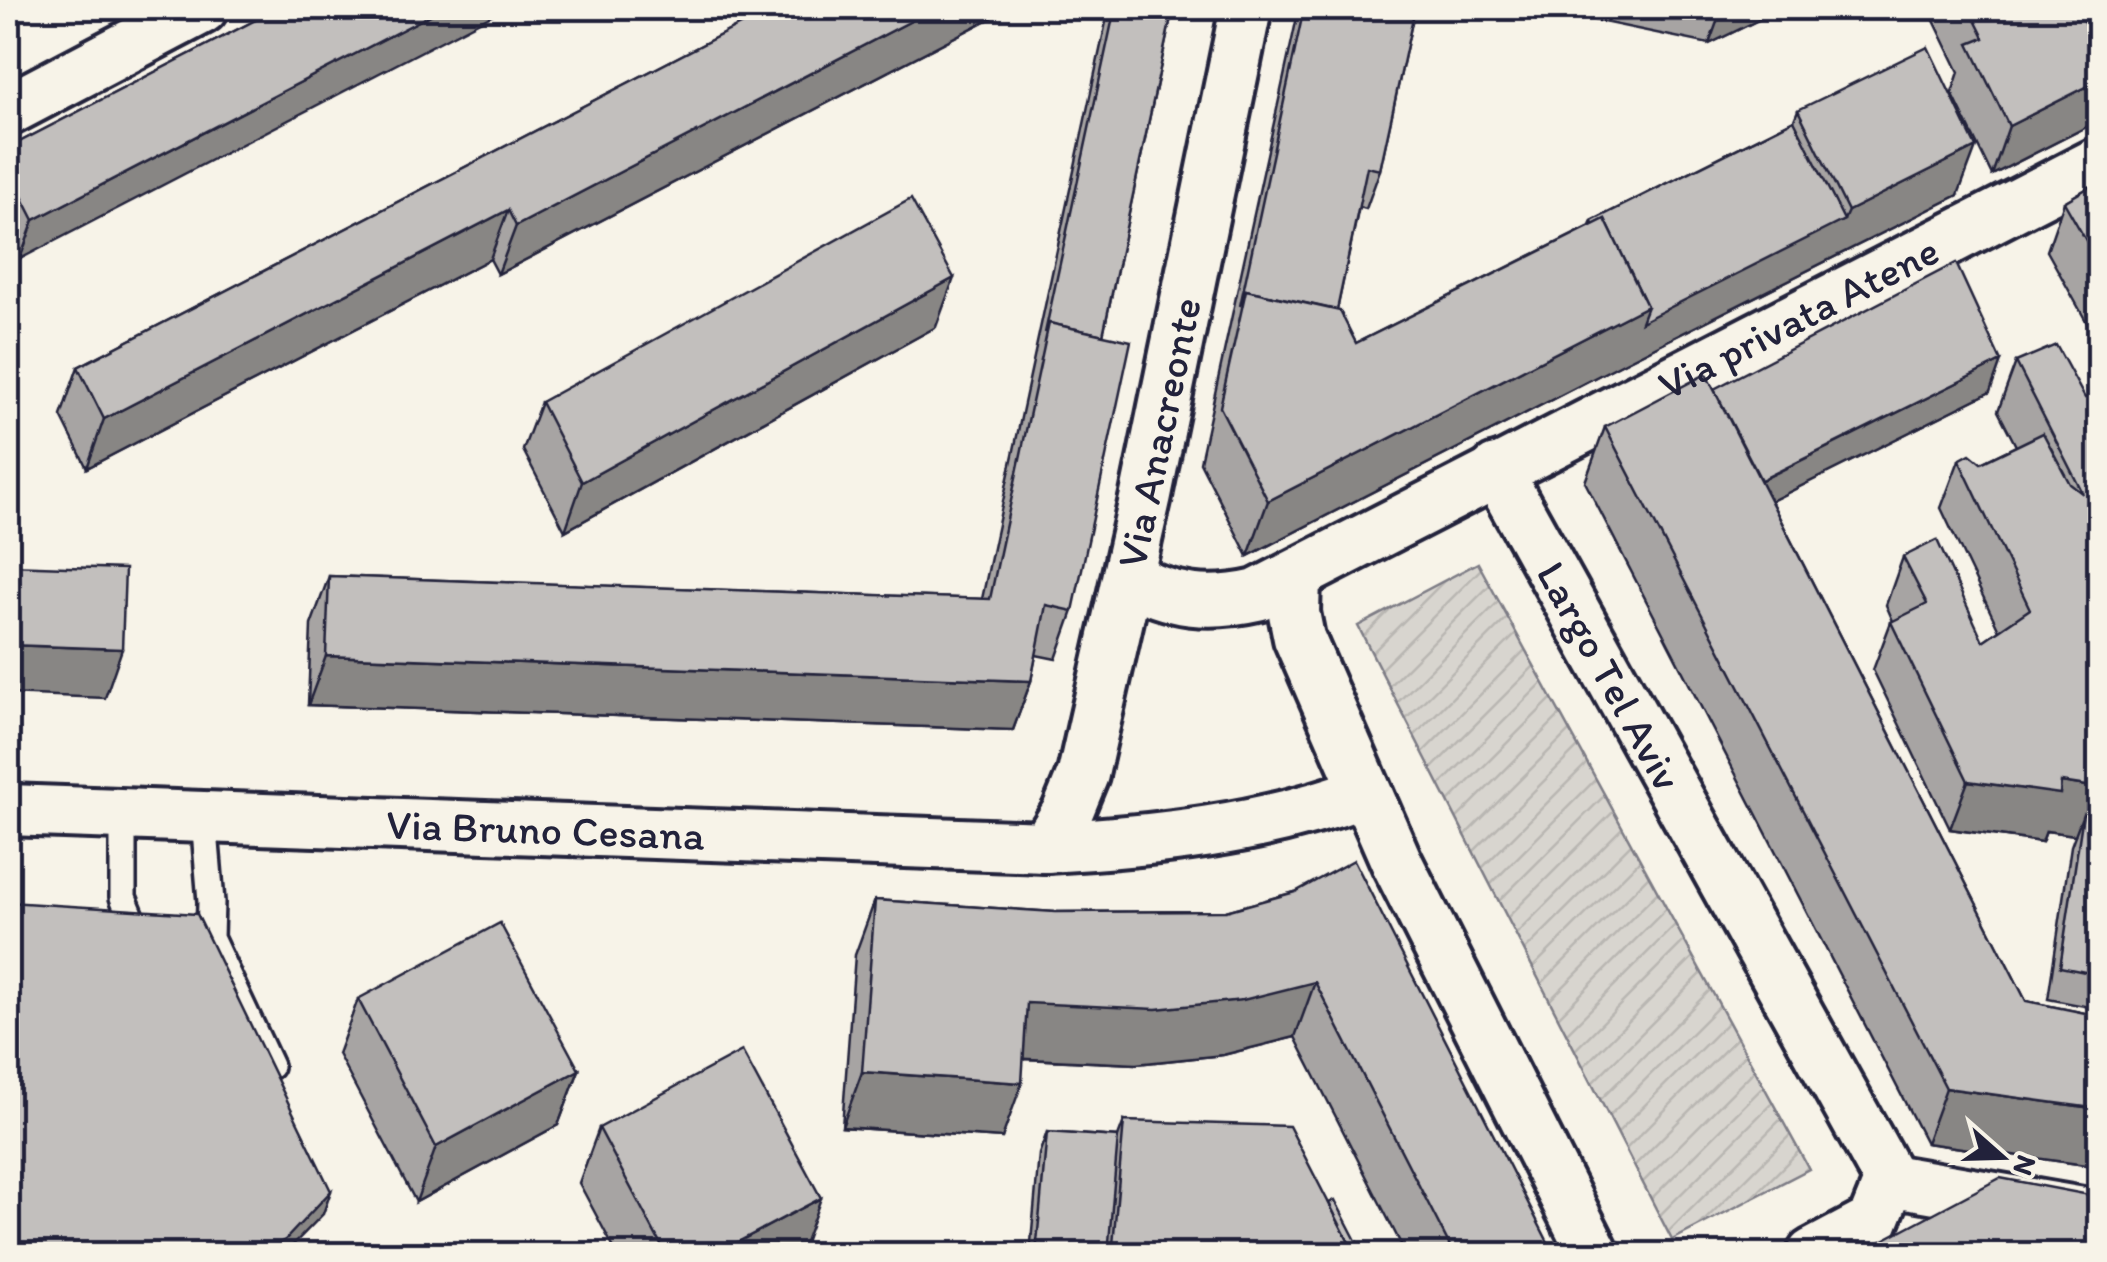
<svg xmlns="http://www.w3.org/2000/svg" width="2107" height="1262" viewBox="0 0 2107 1262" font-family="Itim,sans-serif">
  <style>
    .garden { fill: url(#garden-furrows); stroke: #7d7c85; stroke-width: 2.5 }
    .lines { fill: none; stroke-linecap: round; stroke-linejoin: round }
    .lane-casing { stroke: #22223b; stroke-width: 32 }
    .street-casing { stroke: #22223b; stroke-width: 58 }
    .lane { stroke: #f7f3e8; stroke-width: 25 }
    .street { stroke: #f7f3e8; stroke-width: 50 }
    .wall { fill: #a7a4a3; stroke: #22223b; stroke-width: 2.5 }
    .shaded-wall { fill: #888684; stroke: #22223b; stroke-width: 2.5 }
    .building { fill: #c2bfbd; stroke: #22223b; stroke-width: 2.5 }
    .labels { text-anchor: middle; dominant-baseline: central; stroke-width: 8; stroke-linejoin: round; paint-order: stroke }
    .street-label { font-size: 42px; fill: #22223b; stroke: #f7f3e8 }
  </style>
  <defs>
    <pattern id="garden-furrows" width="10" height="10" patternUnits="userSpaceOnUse" patternTransform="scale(2.5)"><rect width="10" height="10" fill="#d8d5cf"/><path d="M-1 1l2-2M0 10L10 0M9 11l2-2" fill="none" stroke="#b9b7b3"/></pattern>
  </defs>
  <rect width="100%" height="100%" fill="#f7f3e8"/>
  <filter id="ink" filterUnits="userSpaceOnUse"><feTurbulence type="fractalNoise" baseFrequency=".01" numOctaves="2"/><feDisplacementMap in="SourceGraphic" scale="20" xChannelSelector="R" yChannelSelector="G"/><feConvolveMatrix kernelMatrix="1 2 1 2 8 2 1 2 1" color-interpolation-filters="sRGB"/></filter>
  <g filter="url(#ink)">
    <path class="garden" d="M1478,563L1809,1169L1672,1240L1358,626Z"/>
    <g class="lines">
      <defs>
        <g id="lane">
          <path d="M123,816V897L141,941"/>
          <path d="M204,819L211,902L210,938L270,1066"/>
        </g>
        <g id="street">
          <path d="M8,110L202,8"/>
          <path id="s1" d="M1496,470L1890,1180"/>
          <path id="s2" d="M1128,578C1172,602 1209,606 1257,595L2100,162"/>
          <path d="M1295,578L1294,613L1299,638L1397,863L1594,1254"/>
          <path id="s3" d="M8,810L1046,847C1153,841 1263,830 1363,792"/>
          <path id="s4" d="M1046,847L1067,813L1083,774L1146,495L1246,8"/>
          <path d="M1890,1180L2100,1216"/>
          <path d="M1813,1254L1873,1222L1890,1180"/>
        </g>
      </defs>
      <use href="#lane" class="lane-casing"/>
      <use href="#street" class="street-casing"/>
      <use href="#lane" class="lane"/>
      <use href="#street" class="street"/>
    </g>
    <g class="wall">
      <path d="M279,8L20,259L8,235V148Z"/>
      <path d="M773,8H998L995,16L498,274L490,259L87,468L61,416L78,367Z"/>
      <path d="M1109,8H1173L1103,335L1073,611L1056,659L1036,655L1031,681L1013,730L308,705L311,625L329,576L982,599Z"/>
      <path d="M1299,8H1415L1380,170L1366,209L1359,207L1337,310L1356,343L1590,226L1592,221L1794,120L1798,110L1958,195L1627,361L1248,556L1200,462Z"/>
      <path d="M1536,8H1783L1709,44Z"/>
      <path d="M1928,8H2077L2096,122L1992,175L1952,93L1959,72Z"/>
      <path d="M2100,181V346L2047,251L2064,202Z"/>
      <path d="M936,327L565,531L523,450L541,402Z"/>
      <path d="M2016,362L2085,398L2088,397L2096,374H2100V1009L2048,999L2071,846L2075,835L2046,831L2042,842L1950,829L1873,670L1891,622L1893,621L1886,605L1903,557L1983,641L1999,630L1941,508L1959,460L1981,463L2016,446L1998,411Z"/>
      <path d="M1990,392L1771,501L2026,1001L2100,1016V1167L1926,1143L1585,482L1605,427Z"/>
      <path d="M1295,892L1554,1254H1406L1295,1037L1223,1055L1136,1064L1023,1059L1002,1138L842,1127L855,955L875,900L1055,912L1226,911Z"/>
      <path d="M358,999L579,1070L558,1125L416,1202L338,1054Z"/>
      <path d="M1124,1121L1329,1203L1363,1254H1030L1039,1154L1047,1132L1118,1137Z"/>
      <path d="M599,1128L801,1253L798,1254H617L579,1183Z"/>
    </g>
    <g class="shaded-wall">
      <path d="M444,8H505L20,259L34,220Z"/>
      <path d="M936,8H998L995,16L498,274L516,226Z"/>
      <path d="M1722,8H1783L1709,44Z"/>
      <path d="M2100,80V111L2096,122L1992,175L2009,126Z"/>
      <path d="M1976,147L1958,195L1627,361L1248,556L1268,501L1647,306L1844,220L1848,211Z"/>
      <path d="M508,210L490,259L87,468L104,419Z"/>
      <path d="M954,278L936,327L565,531L582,482Z"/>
      <path d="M2001,361L1990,392L1731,521L1742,490Z"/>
      <path d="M8,645L122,649L105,698L8,694Z"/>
      <path d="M326,656L1031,681L1013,730L308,705Z"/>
      <path d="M1968,781L2061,782L2100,788V839L2083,814L2075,835L2046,831L2042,842L1950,829Z"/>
      <path d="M1315,982L1295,1037L1223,1055L1136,1064L1007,1058L1027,1003Z"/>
      <path d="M579,1070L558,1125L416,1202L436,1147Z"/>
      <path d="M862,1072L1022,1083L1002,1138L842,1127Z"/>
      <path d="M1946,1088L2100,1109V1167L1926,1143Z"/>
      <path d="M331,1191L323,1214L284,1254H257Z"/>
      <path d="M821,1198L801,1253L798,1254H715Z"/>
    </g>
    <g class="building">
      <path d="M279,8H444L34,220L8,169V148Z"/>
      <path d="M773,8H936L516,226L508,210L104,419L78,367Z"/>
      <path d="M1115,8H1173L1103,335L1049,323L1045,333Z"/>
      <path d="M1304,8H1415L1380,170L1367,167L1337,310L1246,290L1240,306Z"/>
      <path d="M1969,8H2077L2100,49V80L2009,126L1969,44L1984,38Z"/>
      <path d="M1928,47L1976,147L1848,211L1798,110Z"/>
      <path d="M1794,120L1844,220L1641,322L1647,306L1605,219L1593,225L1592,221Z"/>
      <path d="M2100,181V265L2064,202Z"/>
      <path d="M911,199L954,278L582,482L541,402Z"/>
      <path d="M1605,219L1647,306L1268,501L1220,407L1246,290L1340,311L1356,343Z"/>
      <path d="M1956,263L2001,361L1761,480L1714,389Z"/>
      <path d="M1049,323L1131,341L1073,611L1046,605L1031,681L326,656L329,576L990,599Z"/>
      <path d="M2056,345L2085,398L2094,395L2096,374H2100V788L2061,782L2060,794L1968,781L1891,622L1927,604L1903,557L1937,540L1983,641L2030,609L1959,460L1970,454L1981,463L2043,433L2070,484L2083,494L2016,362Z"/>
      <path d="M1706,374L2026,1001L2100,1016V1109L1946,1088L1605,427Z"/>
      <path d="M8,565L125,569L122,649L8,645Z"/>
      <path d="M2083,814L2100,817V975L2060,967Z"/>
      <path d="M1354,860L1554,1254H1454L1315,982L1243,1000L1156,1009L1027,1003L1022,1083L862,1072L875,900L1055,912L1226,911L1295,892Z"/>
      <path d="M8,902L197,914L331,1191L285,1240L257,1254H8Z"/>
      <path d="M500,923L579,1070L436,1147L358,999Z"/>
      <path d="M742,1051L821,1198L715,1254H666L599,1128Z"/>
      <path d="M1124,1121L1289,1126L1355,1254H1119L1113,1245Z"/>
      <path d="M1047,1132L1118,1137L1108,1254H1036Z"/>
      <path d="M2000,1178L2100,1197V1254H1857Z"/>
      <path d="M1335,1200L1363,1254H1355L1329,1203Z"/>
    </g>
  </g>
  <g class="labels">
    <g class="street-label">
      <text stroke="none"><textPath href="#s2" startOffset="742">Via privata Atene</textPath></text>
      <text stroke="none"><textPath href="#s4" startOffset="432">Via Anacreonte</textPath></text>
      <text stroke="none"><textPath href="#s1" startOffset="235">Largo Tel Aviv</textPath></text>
      <text stroke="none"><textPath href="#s3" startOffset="538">Via Bruno Cesana</textPath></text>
    </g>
  </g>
  <rect width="2107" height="1262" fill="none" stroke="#f7f3e8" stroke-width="40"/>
  <rect x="20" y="20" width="2067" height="1222" fill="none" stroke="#22223b" stroke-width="4" filter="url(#ink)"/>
  <g transform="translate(2002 1157) rotate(110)" stroke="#f7f3e8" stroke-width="8" paint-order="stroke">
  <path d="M0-8L18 38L0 25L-18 38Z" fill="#22223b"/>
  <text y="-15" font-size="28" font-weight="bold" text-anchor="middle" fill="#22223b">N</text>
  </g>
</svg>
